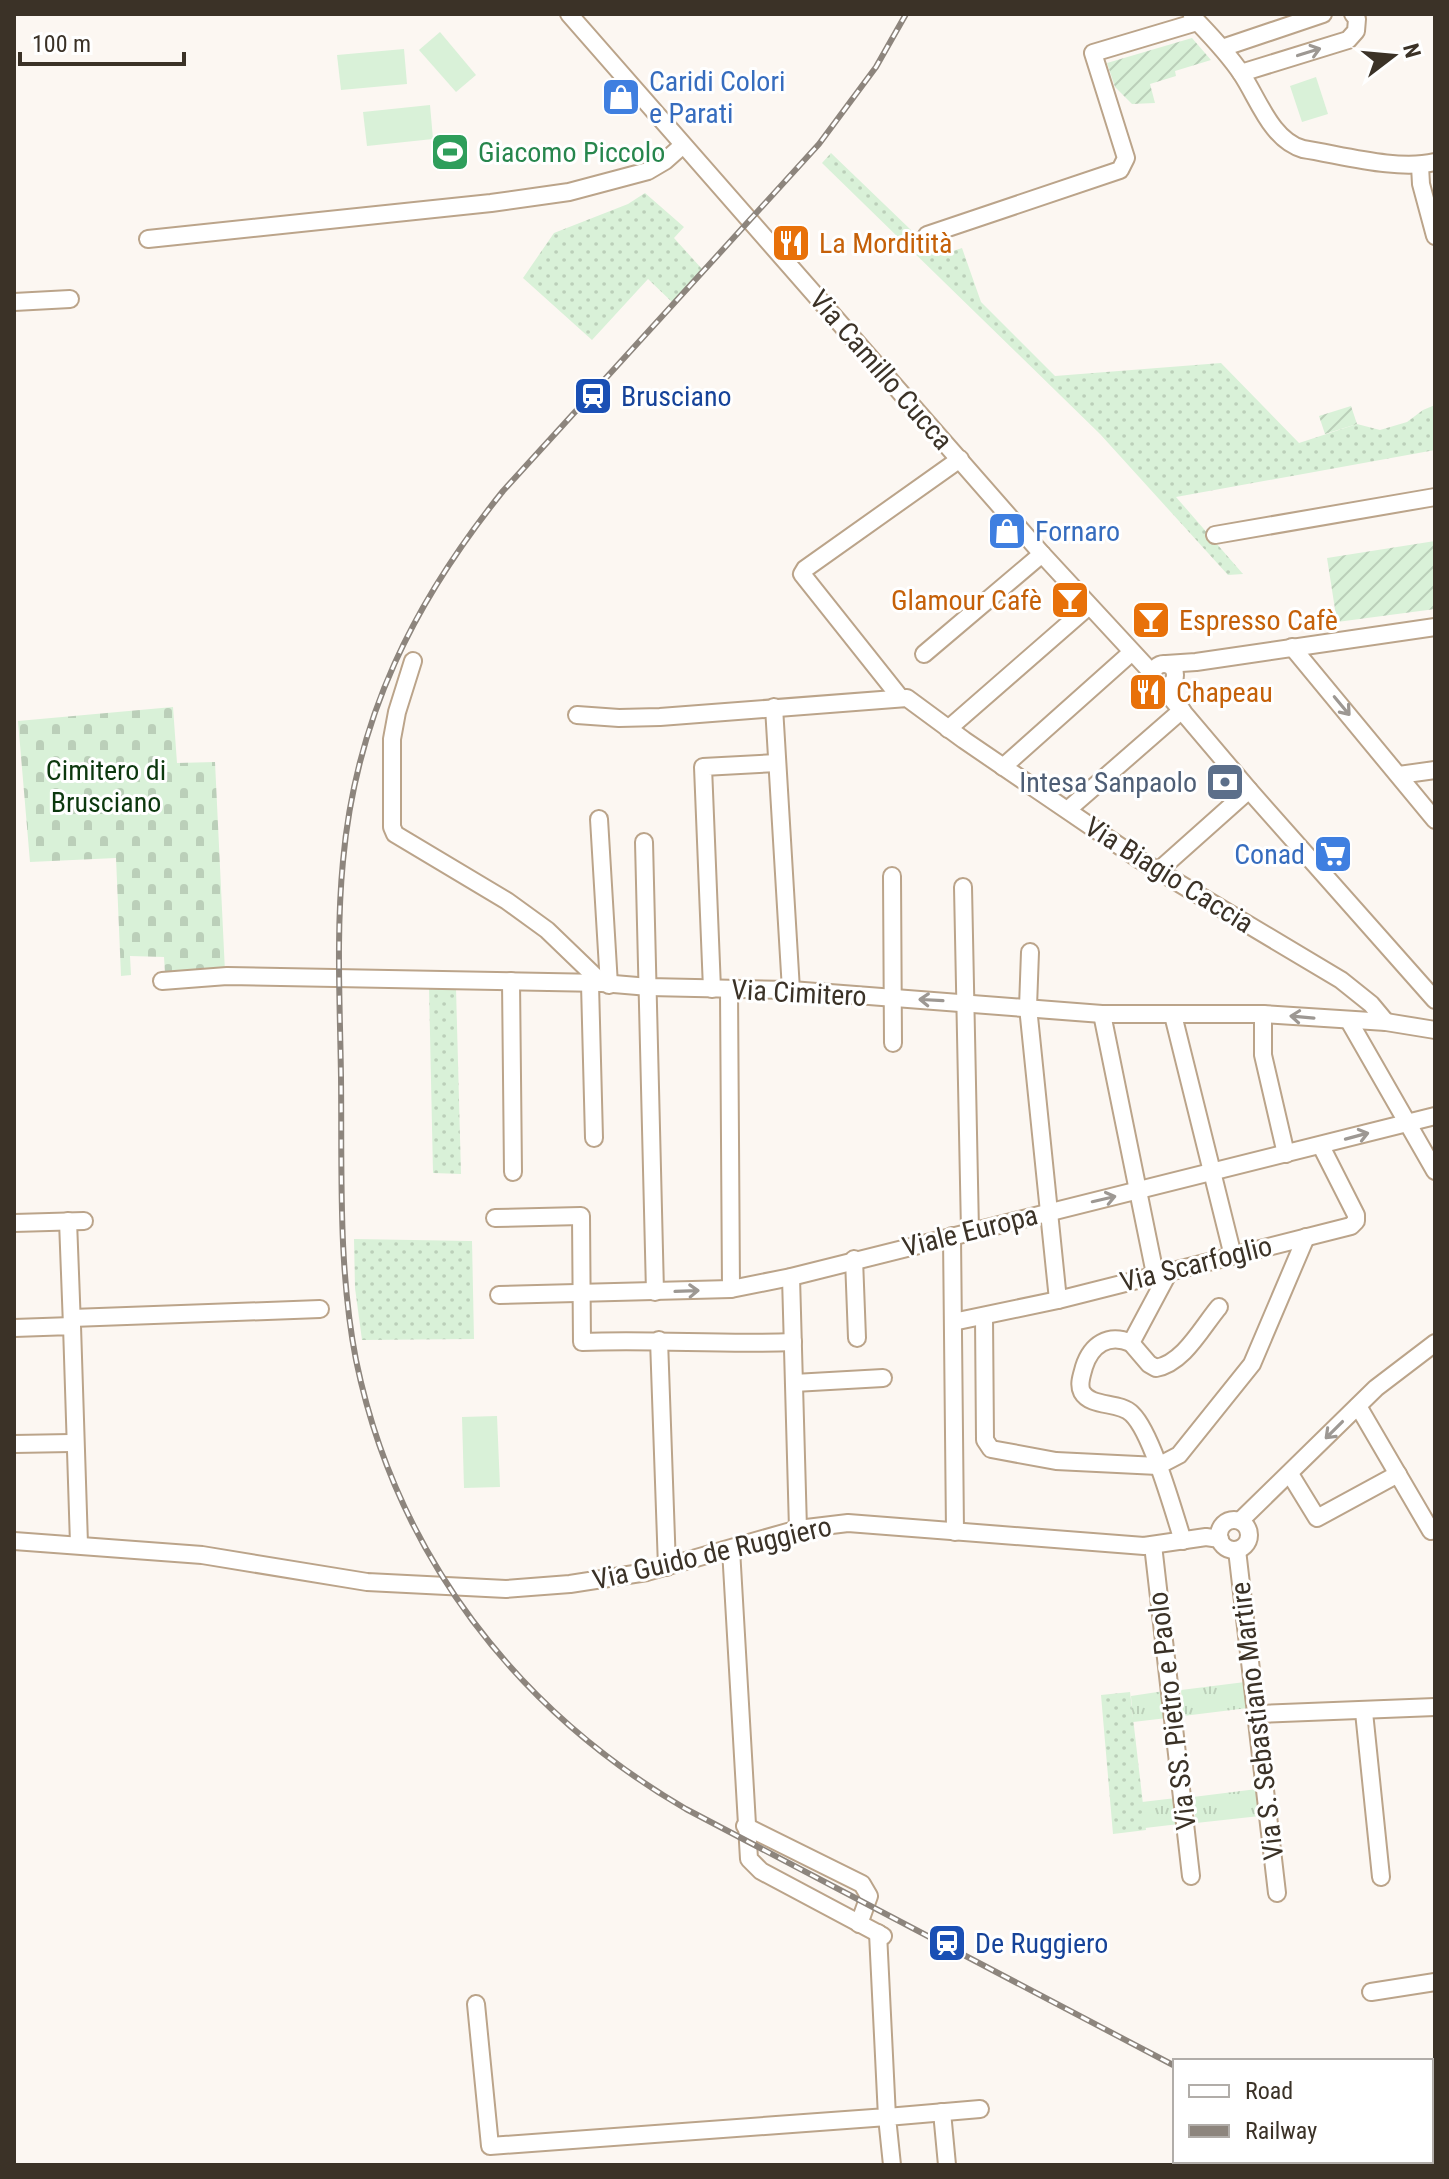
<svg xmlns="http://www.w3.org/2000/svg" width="1449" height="2179" viewBox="0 0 1449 2179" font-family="'Roboto Condensed',sans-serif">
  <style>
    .grass { fill: url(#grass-dots) }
    .cemetery { fill: url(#cemetery-stones) }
    .park { fill: url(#park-tufts) }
    .garden { fill: url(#garden-furrows) }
    .pitch { fill: #d9f1d8 }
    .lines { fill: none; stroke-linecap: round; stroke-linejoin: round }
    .minor-casing { stroke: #bba48a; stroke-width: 20 }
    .minor { stroke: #fff; stroke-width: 16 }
    .rail-casing { stroke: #8d857d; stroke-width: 6 }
    .rail { stroke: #fff; stroke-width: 3; stroke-dasharray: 9; stroke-linecap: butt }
    .oneway { stroke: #9d9893 }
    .labels { text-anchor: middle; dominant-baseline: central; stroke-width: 6; stroke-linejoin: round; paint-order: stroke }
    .shop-label { font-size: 28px; fill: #366cbe; stroke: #fff; text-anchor: start }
    .leisure-label { font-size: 28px; fill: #27864d; stroke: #fff; text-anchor: start }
    .food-label { font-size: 28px; fill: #c56008; stroke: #fff; text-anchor: start }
    .street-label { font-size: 28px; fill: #3b3227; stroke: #fff }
    .transit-label { font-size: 28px; fill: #164399; stroke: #fff; text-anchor: start }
    .park-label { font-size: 28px; fill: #0c380e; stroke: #fff }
    .service-label { font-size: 28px; fill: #4e5e75; stroke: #fff; text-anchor: end }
  </style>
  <defs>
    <pattern id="grass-dots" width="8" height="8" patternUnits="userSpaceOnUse" patternTransform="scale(2)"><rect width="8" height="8" fill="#d9f1d8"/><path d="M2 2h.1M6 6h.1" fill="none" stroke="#bbcfb9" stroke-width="1.8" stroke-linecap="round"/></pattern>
    <pattern id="cemetery-stones" width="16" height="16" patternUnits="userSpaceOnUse" patternTransform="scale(2)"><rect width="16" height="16" fill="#d9f1d8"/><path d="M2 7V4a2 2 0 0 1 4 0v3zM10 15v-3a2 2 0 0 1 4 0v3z" fill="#bbcfb9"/></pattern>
    <pattern id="park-tufts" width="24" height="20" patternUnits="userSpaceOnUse" patternTransform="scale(2)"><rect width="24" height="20" fill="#d9f1d8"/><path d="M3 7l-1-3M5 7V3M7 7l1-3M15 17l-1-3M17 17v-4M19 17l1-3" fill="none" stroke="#bbcfb9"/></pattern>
    <pattern id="garden-furrows" width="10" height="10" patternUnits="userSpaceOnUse" patternTransform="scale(2)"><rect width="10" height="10" fill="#d9f1d8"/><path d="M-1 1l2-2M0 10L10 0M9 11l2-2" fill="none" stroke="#bbcfb9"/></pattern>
  </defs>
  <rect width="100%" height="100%" fill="#fcf7f2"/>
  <g class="grass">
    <path d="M831,153L938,256L962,248L981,302L1055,376L1221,363L1299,443L1357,424L1380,430L1407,422L1423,410L1435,405V450L1176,497L1243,574L1228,575L1100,434L822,163Z"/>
    <path d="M645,193L684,227L674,238L702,269L672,302L648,279L592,340L523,278L554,233L628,204Z"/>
    <path d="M429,987L456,988L461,1174L433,1173Z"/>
    <path d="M354,1239L472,1241L474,1339L362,1340L355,1288Z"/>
    <path d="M1130,1692L1146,1830L1113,1834L1101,1695Z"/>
  </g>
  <path class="cemetery" d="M173,707L177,763L215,762L225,972L165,973L164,957L130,956L131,975L121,976L116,858L30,862L18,721Z"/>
  <g class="park">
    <path d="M1245,1682L1248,1708L1183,1716L1181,1690Z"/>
    <path d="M1164,1691L1167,1718L1133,1722L1131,1696Z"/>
    <path d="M1257,1789L1260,1816L1196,1823L1193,1797Z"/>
    <path d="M1176,1798L1179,1824L1145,1828L1142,1802Z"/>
  </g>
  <g class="garden">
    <path d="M1192,38L1211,60L1175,71L1176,76L1150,84L1155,103L1132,104L1115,87L1107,63Z"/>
    <path d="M1351,406L1357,424L1325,434L1319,416Z"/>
    <path d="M1435,541V609L1337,622L1327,558Z"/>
  </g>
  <g class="pitch">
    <path d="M440,32L476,75L456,92L419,50Z"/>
    <path d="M404,49L407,84L341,90L337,55Z"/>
    <path d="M1316,77L1328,114L1302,122L1290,86Z"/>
    <path d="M430,105L433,139L367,146L363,112Z"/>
    <path d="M497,1416L500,1487L464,1488L462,1417Z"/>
  </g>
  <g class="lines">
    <defs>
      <g id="minor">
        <path d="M569,14L1042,554L1153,674"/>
        <path d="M1192,16C1209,34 1227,52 1241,73C1258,98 1271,140 1303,149C1342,155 1397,171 1435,162"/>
        <path d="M1222,48L1323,14"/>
        <path d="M1241,73L1348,40L1356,31L1357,19L1353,14"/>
        <path d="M1420,166L1421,184L1435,236"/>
        <path d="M927,235L1120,170L1126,158L1093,53L1197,22"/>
        <path d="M148,239L491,203L569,192L648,171L665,161L683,145"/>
        <path d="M14,302L70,299"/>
        <path d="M1215,535L1435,497"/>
        <path d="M1292,647L1435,820"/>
        <path d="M924,654L1042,554"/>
        <path d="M413,661L397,712L392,739V827L395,834L507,901L547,930L602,983"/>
        <path d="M1166,664L1196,662L1435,627"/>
        <circle cx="1164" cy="675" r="11"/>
        <path d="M1160,685L1249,790L1435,1000"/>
        <path d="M899,696L802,574L805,569L960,459"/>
        <path d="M774,707L791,990"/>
        <path d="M577,715L619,718L660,717L907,698L964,740L1140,860L1341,980L1371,1004L1386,1022"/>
        <path d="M948,729L1089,606"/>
        <path d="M1003,767L1132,652"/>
        <path d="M1399,775L1435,770"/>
        <path d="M1072,806L1182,710"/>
        <path d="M599,819L609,985"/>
        <path d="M644,842L655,1292"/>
        <path d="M1157,872L1249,790"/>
        <path d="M892,876L893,1043"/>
        <path d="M963,887L970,1231"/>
        <path d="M1030,952L1028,1007L1058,1300"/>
        <path d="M162,981L227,976L602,983L649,987L791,990L1102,1014H1263L1386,1022L1435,1030"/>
        <path d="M511,981L513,1172"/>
        <path d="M590,984L594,1138"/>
        <path d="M712,989L703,767L777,763"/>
        <path d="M729,990L731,1289"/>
        <path d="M1102,1014L1155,1274"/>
        <path d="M1263,1014V1055L1286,1154"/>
        <path d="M1173,1015L1233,1256"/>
        <path d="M1349,1021L1435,1171"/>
        <path d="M495,1218L581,1216L582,1342C653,1339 722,1345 793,1342"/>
        <path d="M68,1221L72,1326"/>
        <path d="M14,1223L84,1221"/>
        <path d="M952,1236L955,1532"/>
        <path d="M854,1259L857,1338"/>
        <path d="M1170,1270L1131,1343C1108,1333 1091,1345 1084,1367C1082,1375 1078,1384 1082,1392C1091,1408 1120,1401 1132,1414C1152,1433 1174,1513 1183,1541"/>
        <path d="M791,1277L798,1529"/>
        <path d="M499,1295L731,1289L791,1277L1435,1116"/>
        <path d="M984,1317L985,1440L991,1449L1056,1461L1158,1466L1179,1455L1252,1364L1306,1237"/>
        <path d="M72,1318L320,1309"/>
        <path d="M953,1322L1058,1300L1351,1226L1356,1221V1215L1321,1146"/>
        <path d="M14,1328L72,1326L79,1544"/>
        <path d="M659,1340L667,1567"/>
        <path d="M1131,1343L1149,1364L1156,1368C1184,1363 1202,1327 1219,1307"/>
        <path d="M794,1383L883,1378"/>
        <path d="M1358,1406L1431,1531"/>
        <path d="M14,1444L71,1443"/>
        <path d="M1290,1474L1317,1518L1398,1474"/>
        <circle cx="1234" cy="1535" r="15"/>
        <path d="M1240,1521L1376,1388L1435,1343"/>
        <path d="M14,1541L202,1555L367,1582L506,1589L570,1584L647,1572L798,1529L848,1523L1144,1546L1206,1537L1220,1539"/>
        <path d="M1153,1545L1191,1876"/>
        <path d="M731,1549L749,1859L761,1871L883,1936"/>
        <path d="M1237,1550L1277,1893"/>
        <path d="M1364,1712L1381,1877"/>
        <path d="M1257,1714L1435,1707"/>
        <path d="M745,1826L862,1884L869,1896L859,1924"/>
        <path d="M1371,1992L1435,1982"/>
        <path d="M476,2004L490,2146L887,2117L878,1933"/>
        <path d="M942,2112L947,2165"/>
        <path d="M892,2165L887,2117L980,2109"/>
      </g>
    </defs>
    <use href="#minor" class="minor-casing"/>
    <use href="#minor" class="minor"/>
    <defs>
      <g id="rail">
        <path d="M906,14L876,67L819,144L503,491C414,602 356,717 343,861C336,933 340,1006 341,1077C342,1171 338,1268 356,1360C396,1554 516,1710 686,1809L1175,2066"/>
        <path d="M1369,2161L1377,2165"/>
      </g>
    </defs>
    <use href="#rail" class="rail-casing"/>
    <use href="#rail" class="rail"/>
  </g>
  <defs><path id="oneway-shaft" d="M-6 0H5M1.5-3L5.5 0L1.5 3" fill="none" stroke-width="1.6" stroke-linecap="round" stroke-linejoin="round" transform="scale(2)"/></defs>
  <g class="oneway">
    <use href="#oneway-shaft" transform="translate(1309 52) rotate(-17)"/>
    <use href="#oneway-shaft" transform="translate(1342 706) rotate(50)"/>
    <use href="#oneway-shaft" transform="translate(931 1000) rotate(-177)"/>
    <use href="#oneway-shaft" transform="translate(1302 1017) rotate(-175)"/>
    <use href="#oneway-shaft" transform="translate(1357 1136) rotate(-15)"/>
    <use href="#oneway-shaft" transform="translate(1104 1199) rotate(-13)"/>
    <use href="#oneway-shaft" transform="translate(687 1291) rotate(-2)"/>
    <use href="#oneway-shaft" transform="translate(1334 1430) rotate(135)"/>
  </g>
  <defs>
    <symbol id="shop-square" viewBox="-11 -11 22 22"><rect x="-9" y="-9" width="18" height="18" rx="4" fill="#3f7fe0" stroke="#fff"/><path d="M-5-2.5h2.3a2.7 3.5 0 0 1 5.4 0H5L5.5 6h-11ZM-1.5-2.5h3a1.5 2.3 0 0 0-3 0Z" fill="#fff"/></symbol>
    <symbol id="stadium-square" viewBox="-11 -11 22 22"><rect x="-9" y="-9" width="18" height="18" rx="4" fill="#2e9e5b" stroke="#fff"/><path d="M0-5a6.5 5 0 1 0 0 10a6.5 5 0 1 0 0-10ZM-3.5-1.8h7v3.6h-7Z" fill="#fff"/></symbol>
    <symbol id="restaurant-square" viewBox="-11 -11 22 22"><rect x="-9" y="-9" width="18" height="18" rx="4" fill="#e8710a" stroke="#fff"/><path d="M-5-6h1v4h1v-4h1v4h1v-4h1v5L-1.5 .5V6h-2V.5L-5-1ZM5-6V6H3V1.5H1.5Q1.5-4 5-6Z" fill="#fff"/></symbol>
    <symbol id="station-square" viewBox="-11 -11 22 22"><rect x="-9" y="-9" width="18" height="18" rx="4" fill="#1a4fb4" stroke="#fff"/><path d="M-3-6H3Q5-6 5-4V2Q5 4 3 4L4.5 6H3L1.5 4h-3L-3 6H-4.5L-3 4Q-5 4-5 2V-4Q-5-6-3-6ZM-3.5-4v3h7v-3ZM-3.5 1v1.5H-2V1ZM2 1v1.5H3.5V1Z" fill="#fff"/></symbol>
    <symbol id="bar-square" viewBox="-11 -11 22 22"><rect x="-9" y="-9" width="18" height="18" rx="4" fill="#e8710a" stroke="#fff"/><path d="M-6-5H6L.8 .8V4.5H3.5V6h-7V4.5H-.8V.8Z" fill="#fff"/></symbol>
    <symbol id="bank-square" viewBox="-11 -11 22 22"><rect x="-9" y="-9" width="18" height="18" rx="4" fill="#5c6f8a" stroke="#fff"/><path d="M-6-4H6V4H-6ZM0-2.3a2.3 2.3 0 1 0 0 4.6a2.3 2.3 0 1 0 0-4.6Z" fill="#fff"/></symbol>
    <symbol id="supermarket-square" viewBox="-11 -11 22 22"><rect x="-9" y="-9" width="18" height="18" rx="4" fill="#3f7fe0" stroke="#fff"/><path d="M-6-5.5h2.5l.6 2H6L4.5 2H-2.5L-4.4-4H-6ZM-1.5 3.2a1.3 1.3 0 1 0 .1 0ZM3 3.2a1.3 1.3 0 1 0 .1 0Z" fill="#fff"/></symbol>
  </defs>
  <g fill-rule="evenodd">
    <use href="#shop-square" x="599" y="75" width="44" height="44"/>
    <use href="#stadium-square" x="428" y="130" width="44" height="44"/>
    <use href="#restaurant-square" x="769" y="221" width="44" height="44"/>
    <use href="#station-square" x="571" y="374" width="44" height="44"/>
    <use href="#shop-square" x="985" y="509" width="44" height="44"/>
    <use href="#bar-square" x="1048" y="578" width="44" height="44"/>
    <use href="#bar-square" x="1129" y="598" width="44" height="44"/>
    <use href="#restaurant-square" x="1126" y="670" width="44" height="44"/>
    <use href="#bank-square" x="1203" y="760" width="44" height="44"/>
    <use href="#supermarket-square" x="1311" y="832" width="44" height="44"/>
    <use href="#station-square" x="925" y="1921" width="44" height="44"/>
  </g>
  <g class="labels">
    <g class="shop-label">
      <text x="649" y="81">Caridi Colori<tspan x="649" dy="32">e Parati</tspan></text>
      <text x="1035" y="531">Fornaro</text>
      <text x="1305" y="854" text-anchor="end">Conad</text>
    </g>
    <g class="leisure-label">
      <text x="478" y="152">Giacomo Piccolo</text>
    </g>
    <g class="food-label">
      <text x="819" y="243">La Morditità</text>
      <text x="1042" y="600" text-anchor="end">Glamour Cafè</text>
      <text x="1179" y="620">Espresso Cafè</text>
      <text x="1176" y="692">Chapeau</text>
    </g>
    <g class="street-label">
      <text transform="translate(881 370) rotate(49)">Via Camillo Cucca</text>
      <text transform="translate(1169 875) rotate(32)">Via Biagio Caccia</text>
      <text transform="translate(799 993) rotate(3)">Via Cimitero</text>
      <text transform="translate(970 1231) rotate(-14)">Viale Europa</text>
      <text transform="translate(1196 1264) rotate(-14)">Via Scarfoglio</text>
      <text transform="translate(712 1553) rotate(-13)">Via Guido de Ruggiero</text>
      <text transform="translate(1172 1711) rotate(-97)">Via SS. Pietro e Paolo</text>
      <text transform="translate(1257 1721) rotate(-97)">Via S. Sebastiano Martire</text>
    </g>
    <g class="transit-label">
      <text x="621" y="396">Brusciano</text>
      <text x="975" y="1943">De Ruggiero</text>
    </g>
    <g class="park-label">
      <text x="106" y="770">Cimitero di<tspan x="106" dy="32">Brusciano</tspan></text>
    </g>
    <g class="service-label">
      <text x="1197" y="782">Intesa Sanpaolo</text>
    </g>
  </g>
  <rect width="1449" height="2179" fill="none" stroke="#3b3227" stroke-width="32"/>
  <rect x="1173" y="2059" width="260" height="104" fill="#ffffff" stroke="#b1ada9" stroke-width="2"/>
  <rect x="1189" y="2085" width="40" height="12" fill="#ffffff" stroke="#b1ada9" stroke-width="2"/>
  <text x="1245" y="2099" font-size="24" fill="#3b3227">Road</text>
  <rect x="1189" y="2125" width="40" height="12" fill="#8d857d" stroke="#b1ada9" stroke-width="2"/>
  <text x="1245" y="2139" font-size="24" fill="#3b3227">Railway</text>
  <g transform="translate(1393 56) rotate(74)" stroke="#ffffff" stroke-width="6" paint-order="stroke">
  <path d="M0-6L14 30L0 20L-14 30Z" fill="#3b3227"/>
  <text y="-12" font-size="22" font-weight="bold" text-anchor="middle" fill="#3b3227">N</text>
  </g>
  <path d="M20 52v12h164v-12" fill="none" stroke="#3b3227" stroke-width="4"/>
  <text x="32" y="52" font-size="24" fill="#3b3227" stroke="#ffffff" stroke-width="6" paint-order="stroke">100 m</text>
</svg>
